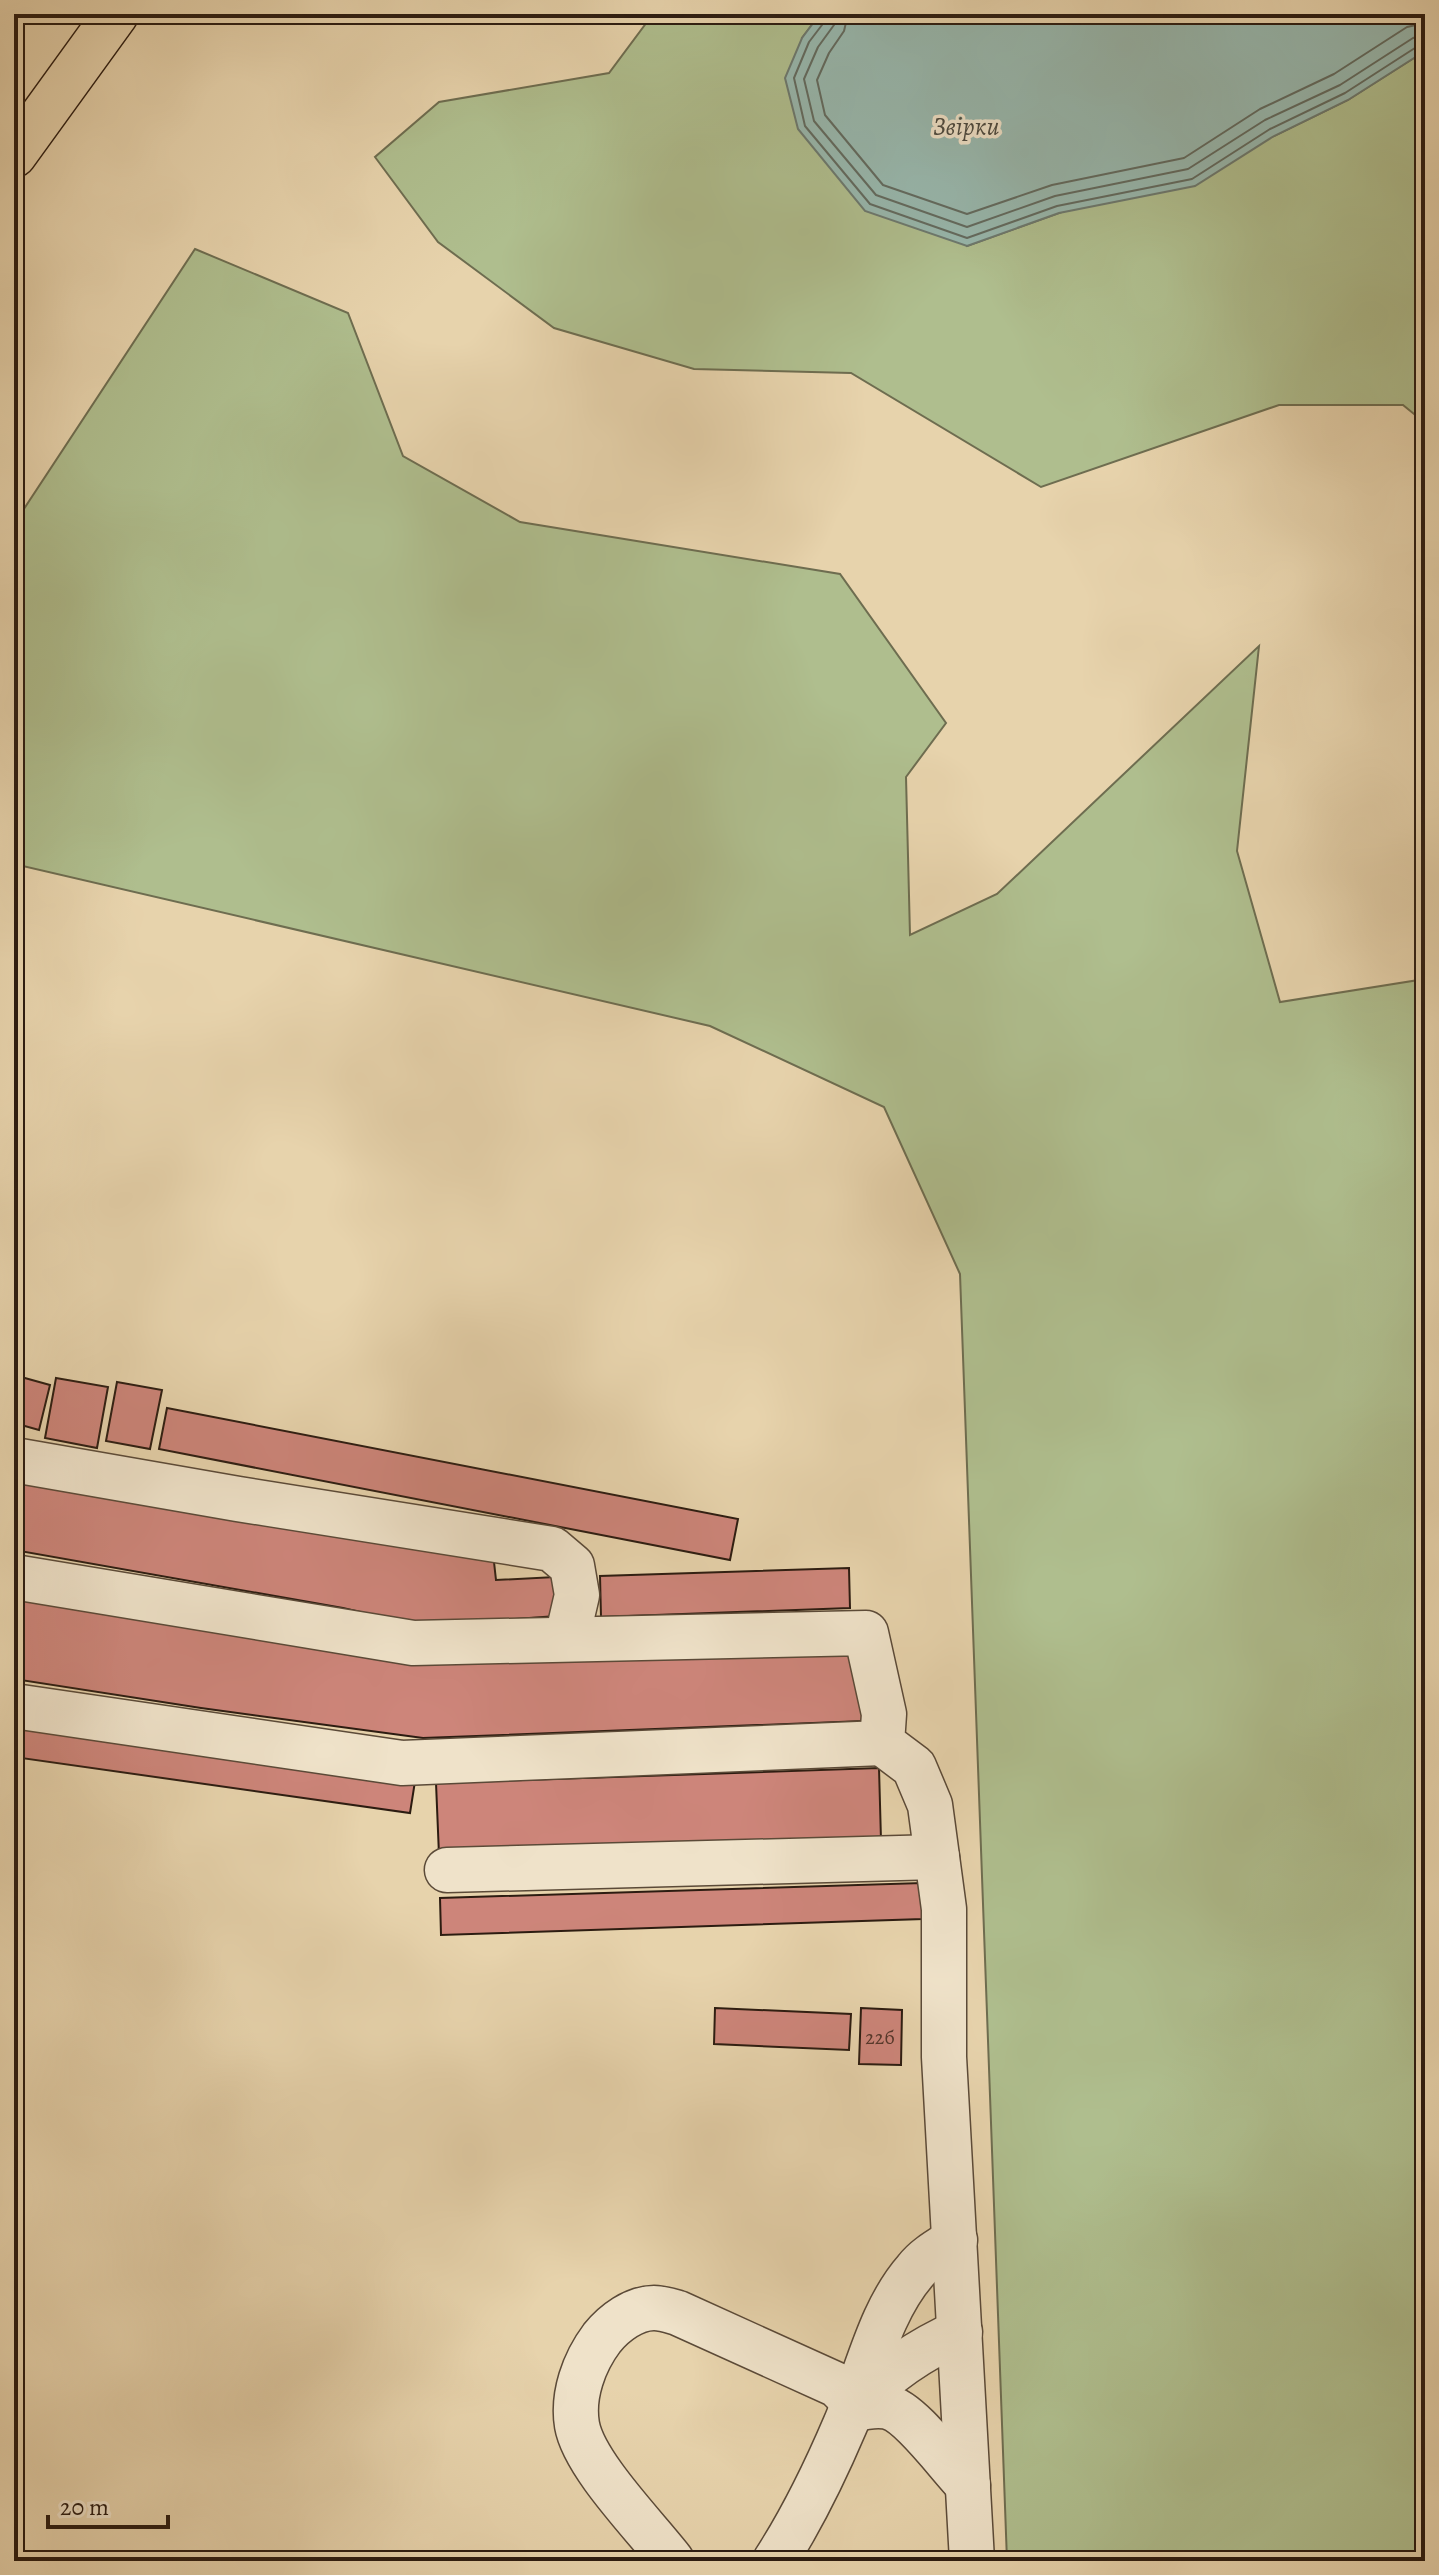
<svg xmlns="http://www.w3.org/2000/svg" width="1439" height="2575" viewBox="0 0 1439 2575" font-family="Alegreya,serif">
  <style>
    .green { fill: #afbe8e; stroke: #6e6d50; stroke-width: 2 }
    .water { fill: #97b7ad; stroke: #6c796f; stroke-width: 2 }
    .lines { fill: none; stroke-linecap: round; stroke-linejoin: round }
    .shore { stroke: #626a5f; stroke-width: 2 }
    .building { fill: #cd857a; stroke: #2c1c11; stroke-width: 2 }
    .minor-casing { stroke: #5b4a38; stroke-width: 47 }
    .highway-casing { stroke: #2c1c11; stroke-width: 47 }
    .minor { stroke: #efe2c9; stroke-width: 44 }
    .highway { stroke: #e7d3ac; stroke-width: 44 }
    .labels { text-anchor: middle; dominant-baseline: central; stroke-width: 7; stroke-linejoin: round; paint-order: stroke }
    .number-label { font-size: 20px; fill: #54362b }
    .water-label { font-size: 26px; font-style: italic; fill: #4c4a40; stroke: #efe2c9 }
  </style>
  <rect width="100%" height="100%" fill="#e7d3ac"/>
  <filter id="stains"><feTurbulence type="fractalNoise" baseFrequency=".0025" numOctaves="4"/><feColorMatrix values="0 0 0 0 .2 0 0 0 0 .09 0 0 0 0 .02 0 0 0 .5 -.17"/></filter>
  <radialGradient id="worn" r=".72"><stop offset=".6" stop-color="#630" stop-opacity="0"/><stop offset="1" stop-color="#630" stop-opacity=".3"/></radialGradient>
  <g class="green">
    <path d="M653,14H820L802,38L967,246L1274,136L1348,100L1425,51V423L1403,405H1279L1041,487L851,373L694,369L554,328L438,242L375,157L439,102L609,73Z"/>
    <path d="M195,249L348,313L403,456L520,522L840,574L946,723L906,777L910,935L997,894L1259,646L1237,851L1280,1002L1425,979V2561H1007L960,1274L884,1107L710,1026L14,864V524Z"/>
  </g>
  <path class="water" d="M820,14H1425V51L1348,100L1274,136L1195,186L1059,213L967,246L865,211L798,129L785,78L802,38Z"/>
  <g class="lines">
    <g class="shore">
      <path d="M826,14L825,21L809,42L794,78L805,126L870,204L967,238L1057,206L1192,179L1270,129L1345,93L1418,46L1425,45"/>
      <path d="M836,14L834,25L818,47L804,79L814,121L876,195L967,227L1055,196L1188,169L1265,120L1340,85L1413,38L1425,35"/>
      <path d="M848,14L844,31L829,53L817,80L825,115L883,185L967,214L1052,185L1184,158L1260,109L1334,74L1407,27L1425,23"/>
    </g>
  </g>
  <g class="building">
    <path d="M14,1375L50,1385L39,1430L14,1423Z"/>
    <path d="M56,1378L108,1387L97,1448L45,1438Z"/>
    <path d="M117,1382L162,1390L150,1449L106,1441Z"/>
    <path d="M167,1408L738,1519L730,1560L159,1449Z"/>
    <path d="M14,1473L493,1553L496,1580L555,1577L557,1616L441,1624H412L343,1608L14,1550Z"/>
    <path d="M849,1568L850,1608L601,1617L600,1576Z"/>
    <path d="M14,1595L847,1651L860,1685L864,1721L423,1738L201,1708L14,1679Z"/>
    <path d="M14,1718L416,1775L410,1813L14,1757Z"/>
    <path d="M879,1768L881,1840L439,1855L436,1783Z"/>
    <path d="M922,1883L923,1919L441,1935L440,1898Z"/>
    <path d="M715,2008L851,2014L849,2050L714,2044Z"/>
    <path d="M861,2008L902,2010L901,2065L859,2064Z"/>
  </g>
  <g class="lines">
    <defs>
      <g id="minor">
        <path d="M14,1460L238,1499L552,1549L572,1566L577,1595L567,1638"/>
        <path d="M14,1577L413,1643L866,1633L884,1714L882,1743L914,1767L930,1805L944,1909V2057L972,2561"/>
        <path d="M14,1706L402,1763L882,1743"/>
        <path d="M447,1870L937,1857"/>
        <path d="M858,2403C887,2372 921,2349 960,2332"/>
        <path d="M851,2410C864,2407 876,2404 888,2407C912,2413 949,2466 968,2485"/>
        <path d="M672,2561C646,2527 584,2465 577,2425C572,2395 584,2362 602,2338C614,2323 634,2308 654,2308C662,2308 671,2311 678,2313L837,2385L849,2397L851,2410"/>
        <path d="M775,2561C802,2519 825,2472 845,2425C867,2375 879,2312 916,2270C926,2257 941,2249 955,2240"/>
      </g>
      <path id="highway" d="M14,155L116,14"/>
    </defs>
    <use href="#minor" class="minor-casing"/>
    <use href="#highway" class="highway-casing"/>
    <use href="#minor" class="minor"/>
    <use href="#highway" class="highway"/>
  </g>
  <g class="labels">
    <g class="number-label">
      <text x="880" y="2037">22б</text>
    </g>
    <g class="water-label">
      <text x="966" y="126">Звірки</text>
    </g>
  </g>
  <rect width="1439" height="2575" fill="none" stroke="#e7d3ac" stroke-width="48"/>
  <rect x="16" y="16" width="1407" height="2543" fill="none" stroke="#2c1c11" stroke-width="4"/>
  <rect x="24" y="24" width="1391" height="2527" fill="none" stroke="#2c1c11" stroke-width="2"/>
  <path d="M48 2515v12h120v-12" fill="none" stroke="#2c1c11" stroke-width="4"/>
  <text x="60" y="2515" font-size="24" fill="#2c1c11" stroke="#efe2c9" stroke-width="6" paint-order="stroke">20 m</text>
  <rect width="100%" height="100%" filter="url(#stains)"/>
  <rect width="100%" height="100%" fill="url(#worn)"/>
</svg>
